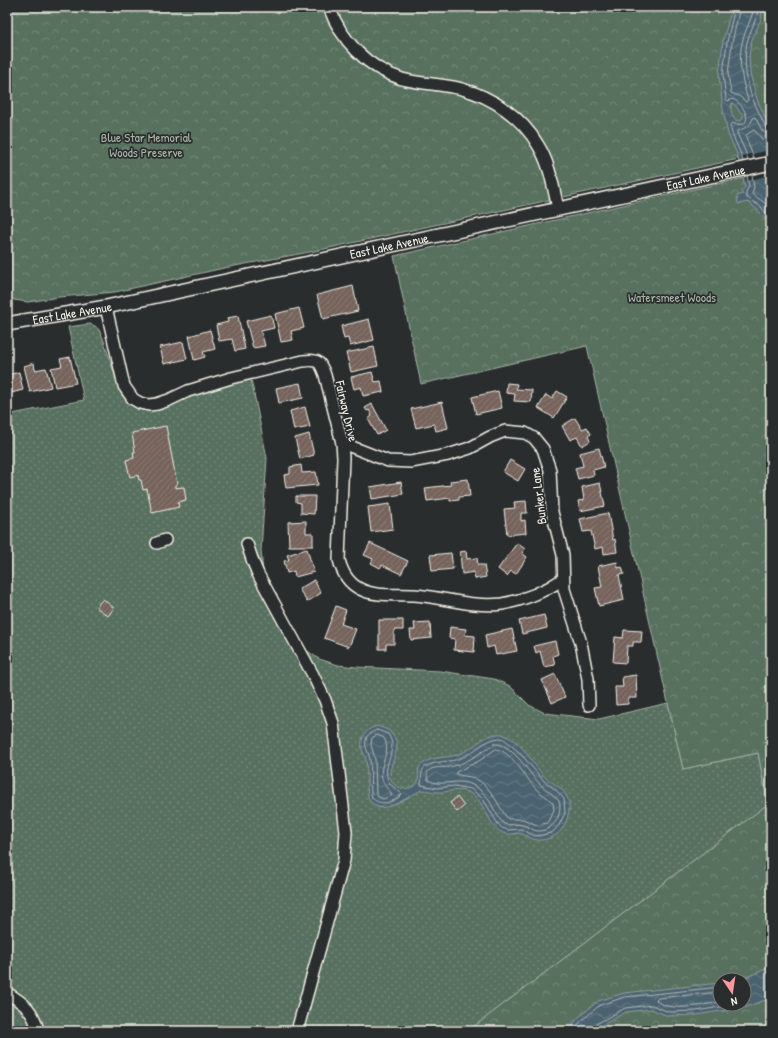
<svg xmlns="http://www.w3.org/2000/svg" width="778" height="1038" viewBox="0 0 778 1038" font-family="'Patrick Hand',sans-serif">
  <style>
    .grass { fill: url(#grass-dots); stroke: #a6b1a4 }
    .park { fill: url(#park-crowns); stroke: #a6b1a4; fill-rule: evenodd }
    .water { fill: url(#water-waves); stroke: #8f9ca0; fill-rule: evenodd }
    .pier { fill: #2a2d2e }
    .lines { fill: none; stroke-linecap: round; stroke-linejoin: round }
    .shore { stroke: #b1b8b8; stroke-width: 1 }
    .building { fill: url(#building-hatch); stroke: #f4f1e8 }
    .minor-casing { stroke: #f4f1e8; stroke-width: 14 }
    .major-casing { stroke: #f4f1e8; stroke-width: 16 }
    .minor { stroke: #2a2d2e; stroke-width: 11 }
    .major { stroke: #2a2d2e; stroke-width: 13 }
    .labels { text-anchor: middle; dominant-baseline: central; stroke-width: 3.5; stroke-linejoin: round; paint-order: stroke }
    .park-label { font-size: 13px; fill: #aeb7aa; stroke: #2a2d2e }
    .street-label { font-size: 13px; fill: #f4f1e8; stroke: #2a2d2e }
  </style>
  <defs>
    <pattern id="grass-dots" width="8" height="8" patternUnits="userSpaceOnUse"><rect width="8" height="8" fill="#58715f"/><path d="M2 2h.1M6 6h.1" fill="none" stroke="#718676" stroke-width="1.8" stroke-linecap="round"/></pattern>
    <pattern id="park-crowns" width="20" height="18" patternUnits="userSpaceOnUse"><rect width="20" height="18" fill="#58715f"/><path d="M2 6a3 3 0 1 1 6 0M12 15a3 3 0 1 1 6 0" fill="none" stroke="#718676"/></pattern>
    <pattern id="water-waves" width="16" height="10" patternUnits="userSpaceOnUse"><rect width="16" height="10" fill="#4c6370"/><path d="M0 5q4-4 8 0t8 0" fill="none" stroke="#667a84"/></pattern>
    <pattern id="building-hatch" width="6" height="6" patternUnits="userSpaceOnUse"><rect width="6" height="6" fill="#74635c"/><path d="M-1 1l2-2M0 6l6-6M5 7l2-2" fill="none" stroke="#887a73"/></pattern>
  </defs>
  <rect width="100%" height="100%" fill="#2a2d2e"/>
  <filter id="ink" filterUnits="userSpaceOnUse"><feTurbulence type="fractalNoise" baseFrequency=".025" numOctaves="2"/><feDisplacementMap in="SourceGraphic" scale="8" xChannelSelector="R" yChannelSelector="G"/><feConvolveMatrix kernelMatrix="1 2 1 2 8 2 1 2 1" color-interpolation-filters="sRGB"/></filter>
  <g filter="url(#ink)">
    <path class="grass" d="M90,324C98,326 100,331 103,338L121,394C143,425 168,405 195,395C213,388 232,383 251,379L267,458L261,550L263,572L299,640L306,650L319,659L338,665L356,667L440,671L494,679L510,686L529,705L545,713L599,719L668,703L683,769L758,753L768,804L472,1028L471,1031H7V415L84,400L68,327Z"/>
    <g class="park">
      <path d="M7,7H771V152L315,251L224,268L115,292L59,297L28,302L14,300L7,294Z"/>
      <path d="M771,172V1031H471L472,1028L768,804L758,753L683,769L587,346L421,384L394,256ZM720,980H744V1004H720Z"/>
    </g>
    <g class="water">
      <path d="M732,7H763L761,19L751,42L749,57L750,73L757,99L771,132V226L758,210L748,202L738,204L737,196L743,194L741,192L745,187L737,154L728,134L723,110L719,75L723,41ZM732,103C738,106 738,112 743,115V118L741,121L735,120C731,115 730,109 732,103Z"/>
      <path d="M378,726L390,731C393,735 396,739 397,744C398,757 379,778 400,788C406,790 416,787 418,781C420,775 416,769 422,764C434,755 450,759 462,753C475,747 490,729 505,735C524,743 533,766 547,779C554,784 563,788 567,797C573,808 566,828 556,835C552,838 546,839 542,840C531,841 526,834 519,833C515,833 511,835 507,834C489,832 487,802 470,793C459,787 448,793 437,792C432,792 427,790 422,790C409,795 375,823 368,796C366,784 368,772 366,761C366,757 363,753 362,749C360,737 366,728 378,726Z"/>
      <path d="M771,967V998L746,1007L696,1015L668,1016L651,1009L626,1012L599,1027L595,1031H568L578,1018L598,1001L624,993L720,983V1004H744V980H734L744,978Z"/>
    </g>
    <path class="pier" d="M771,150V175L746,181L741,156Z"/>
    <g class="lines">
      <g class="shore">
        <path d="M735,7L727,42L723,74L726,100L728,101L733,99C746,105 756,131 732,123L730,125C732,138 740,149 743,161"/>
        <path d="M740,7L732,43L728,74L731,93L739,96L746,102L748,100C742,80 737,60 743,39C746,28 752,19 754,7"/>
        <path d="M759,7C757,20 750,30 747,42C743,62 746,84 754,102C758,111 762,119 766,128L771,130"/>
        <path d="M754,159L746,137V135L754,130L762,139L771,141"/>
        <path d="M748,160L745,151L737,133V131C745,128 750,127 753,118L755,117C760,124 760,134 771,135"/>
        <path d="M752,175L754,187L752,194L765,203L771,212"/>
        <path d="M747,176L749,186L746,192V197L761,207L771,220"/>
        <path d="M377,730L388,734C400,751 380,764 389,782C392,788 398,790 402,794C395,802 381,807 372,798C369,786 372,773 370,761C370,754 364,748 366,740C367,734 372,732 377,730Z"/>
        <path d="M378,735L384,738C393,753 375,766 384,784C386,788 390,791 392,794L391,796L383,799L378,797L376,794L375,759L371,745L372,738Z"/>
        <path d="M500,738L504,739L519,752L544,781L556,790L564,799L565,813L559,825L553,832L547,834L535,836L521,829L508,830L502,828L498,824L483,799L471,789L454,786L437,788L421,785C422,780 420,771 425,767C436,760 450,763 461,758C474,753 486,738 500,738Z"/>
        <path d="M494,744C512,742 528,773 540,784C546,790 554,794 559,801C563,815 553,832 537,831C532,830 528,826 523,825C516,823 511,826 504,824C494,814 492,799 479,789C460,774 444,789 428,780C428,777 426,774 428,771C434,766 443,768 449,767C467,764 479,753 494,744Z"/>
        <path d="M496,749C510,750 527,779 536,789C541,794 548,797 553,803L554,810L547,823L537,825L523,819H508C497,805 492,786 474,778C468,776 461,776 456,774V772L479,761Z"/>
        <path d="M720,992L658,998L656,1000C668,1013 704,1005 720,1002"/>
        <path d="M573,1031L581,1021L600,1005L625,997L720,987"/>
        <path d="M592,1031L593,1028L596,1024L625,1008L652,1005L669,1012L696,1011L739,1004"/>
      </g>
    </g>
    <g class="building">
      <path d="M353,286L358,311L323,319L317,295Z"/>
      <path d="M299,308L304,328L291,331L293,340L281,342L275,314Z"/>
      <path d="M271,315L274,328L261,331L265,346L253,348L246,321Z"/>
      <path d="M238,316L245,349L235,351L232,339L219,341L216,325L228,322L227,318Z"/>
      <path d="M369,319L374,340L350,346L348,338L344,339L341,326Z"/>
      <path d="M210,330L215,349L203,352L205,357L194,360L189,336Z"/>
      <path d="M183,342L187,359L164,364L160,347Z"/>
      <path d="M374,347L378,366L351,372L346,353Z"/>
      <path d="M70,357L76,383L55,387L51,368L62,366L60,359Z"/>
      <path d="M34,363L35,370L46,368L51,387L30,392L24,366Z"/>
      <path d="M7,369L8,375L19,372L23,390L7,394Z"/>
      <path d="M372,372L375,382L381,381L383,392L363,396L361,387L354,389L351,377Z"/>
      <path d="M300,383L303,398L279,403L276,388Z"/>
      <path d="M507,383L517,384L516,389L532,390L531,402L514,401L515,394L506,393Z"/>
      <path d="M498,391L502,408L476,414L472,397Z"/>
      <path d="M557,391L567,397L554,418L538,408L546,395L552,399Z"/>
      <path d="M442,402L448,428L436,431L434,424L416,428L411,409Z"/>
      <path d="M372,404L386,430L377,435L368,419L372,416L369,410L367,411L365,408Z"/>
      <path d="M305,407L310,427L294,430L290,411Z"/>
      <path d="M575,418L582,429L587,427L591,434L588,436L590,441L582,446L577,437L570,440L562,426Z"/>
      <path d="M166,426L177,484L175,485V488L184,487L186,500L178,502L179,507L152,513L147,489L143,490L141,480H139L138,475L130,477L126,460L134,458L133,452H135L132,433Z"/>
      <path d="M309,434L314,455L300,459L295,438Z"/>
      <path d="M599,448L604,467L593,470L594,475L578,479L575,468L583,466L580,453Z"/>
      <path d="M510,460L525,469L518,481L503,472Z"/>
      <path d="M301,465L302,473L316,472L318,485L286,488L284,475L290,474V467Z"/>
      <path d="M468,479L470,496L459,497V500L450,501V498L427,501L425,488L451,485L450,481Z"/>
      <path d="M401,482L403,494L372,499L370,487Z"/>
      <path d="M600,483L605,506L580,511L578,501L584,500L582,487Z"/>
      <path d="M296,496H315L314,514L301,513V503L296,502Z"/>
      <path d="M526,501L527,513H521V521L525,520L526,533L507,535L504,509L515,508L514,502Z"/>
      <path d="M390,504L393,529L371,532L368,507Z"/>
      <path d="M608,513L613,540L615,539L617,552L604,554L603,547L595,549L591,531L583,532L580,519Z"/>
      <path d="M306,521V533H313V546H289L288,522Z"/>
      <path d="M370,543L408,561L401,574L382,565L380,568L371,563L373,559L364,555Z"/>
      <path d="M517,543L525,549L522,553L527,557L516,574L511,571L507,576L498,569Z"/>
      <path d="M307,549L314,572L295,577L294,571L287,573L284,561L289,560L287,555Z"/>
      <path d="M466,551L467,559L477,558L478,565H484L486,577L475,579L474,572L462,574L460,552Z"/>
      <path d="M451,553L453,569L432,571L430,555Z"/>
      <path d="M617,562L618,568L622,567L624,574L619,575L624,600L599,606L595,588L602,587L598,566Z"/>
      <path d="M314,580L321,593L307,602L299,589Z"/>
      <path d="M103,599L114,608L108,616L96,607Z"/>
      <path d="M336,606L346,610L341,624L356,629L349,647L324,638Z"/>
      <path d="M544,615L547,628L522,634L519,621Z"/>
      <path d="M379,620H403V630H394V644H386V649H379Z"/>
      <path d="M430,622L431,638L411,640L410,630H415L414,623Z"/>
      <path d="M450,627L466,629L465,635L475,636L474,652L454,650L455,639L449,638Z"/>
      <path d="M512,629L517,651L496,655L494,646L487,648L485,635Z"/>
      <path d="M624,630L642,631L641,642H633V646H627L626,663L613,662L615,637L623,638Z"/>
      <path d="M555,641L558,654L553,656L555,665L544,667L540,651L536,653L534,646Z"/>
      <path d="M555,674L565,697L552,703L542,680Z"/>
      <path d="M636,675L637,698H628V704L616,705L615,687H623L622,677Z"/>
      <path d="M457,797L464,806L457,812L450,803Z"/>
    </g>
    <g class="lines">
      <defs>
        <g id="minor">
          <path d="M329,7C341,40 367,68 402,79C421,84 442,84 462,89C492,97 522,117 538,145C550,164 553,187 558,208"/>
          <path d="M106,307L124,386L133,399L140,403L149,405L157,404L169,400L188,391L231,378L303,361C318,359 320,361 325,375L342,443L343,458L339,560C342,572 348,583 360,589C375,597 397,594 414,595C443,597 473,608 502,604C524,600 544,592 563,579"/>
          <path d="M342,443L388,461L411,462L448,455L470,448L490,437L505,431L525,433L534,438L543,449L550,470L552,512L563,555L564,589L581,643L588,679L589,705"/>
          <path d="M157,543L165,540"/>
          <path d="M247,544L253,562L258,574L313,675L325,700L333,723L346,832L344,860L297,1031"/>
          <path d="M7,993C24,1003 34,1011 38,1031"/>
        </g>
        <g id="major">
          <path id="s1" d="M7,324L106,307L771,163"/>
        </g>
      </defs>
      <use href="#minor" class="minor-casing"/>
      <use href="#major" class="major-casing"/>
      <use href="#minor" class="minor"/>
      <use href="#major" class="major"/>
    </g>
  </g>
  <g class="labels">
    <g class="park-label">
      <text x="146" y="137">Blue Star Memorial<tspan x="146" dy="15">Woods Preserve</tspan></text>
      <text x="672" y="297">Watersmeet Woods</text>
    </g>
    <g class="street-label">
      <text stroke="none"><textPath href="#s1" startOffset="714">East Lake Avenue</textPath></text>
      <text stroke="none"><textPath href="#s1" startOffset="390">East Lake Avenue</textPath></text>
      <text stroke="none"><textPath href="#s1" startOffset="66">East Lake Avenue</textPath></text>
      <text transform="translate(347 411) rotate(77)">Fairway Drive</text>
      <text transform="translate(538 496) rotate(-97)">Bunker Lane</text>
    </g>
  </g>
  <rect width="778" height="1038" fill="none" stroke="#2a2d2e" stroke-width="24"/>
  <rect x="12" y="12" width="754" height="1014" fill="none" stroke="#f4f1e8" stroke-width="1.5" filter="url(#ink)"/>
  <g transform="translate(732 992) rotate(167)"><circle r="19" fill="#2a2d2e" stroke="#7b7b78"/>
  <path d="M0-3L7 15L0 10L-7 15Z" fill="#ff9aa2"/>
  <text y="-6" font-size="11" font-weight="bold" text-anchor="middle" fill="#f4f1e8">N</text>
  </g>
</svg>
